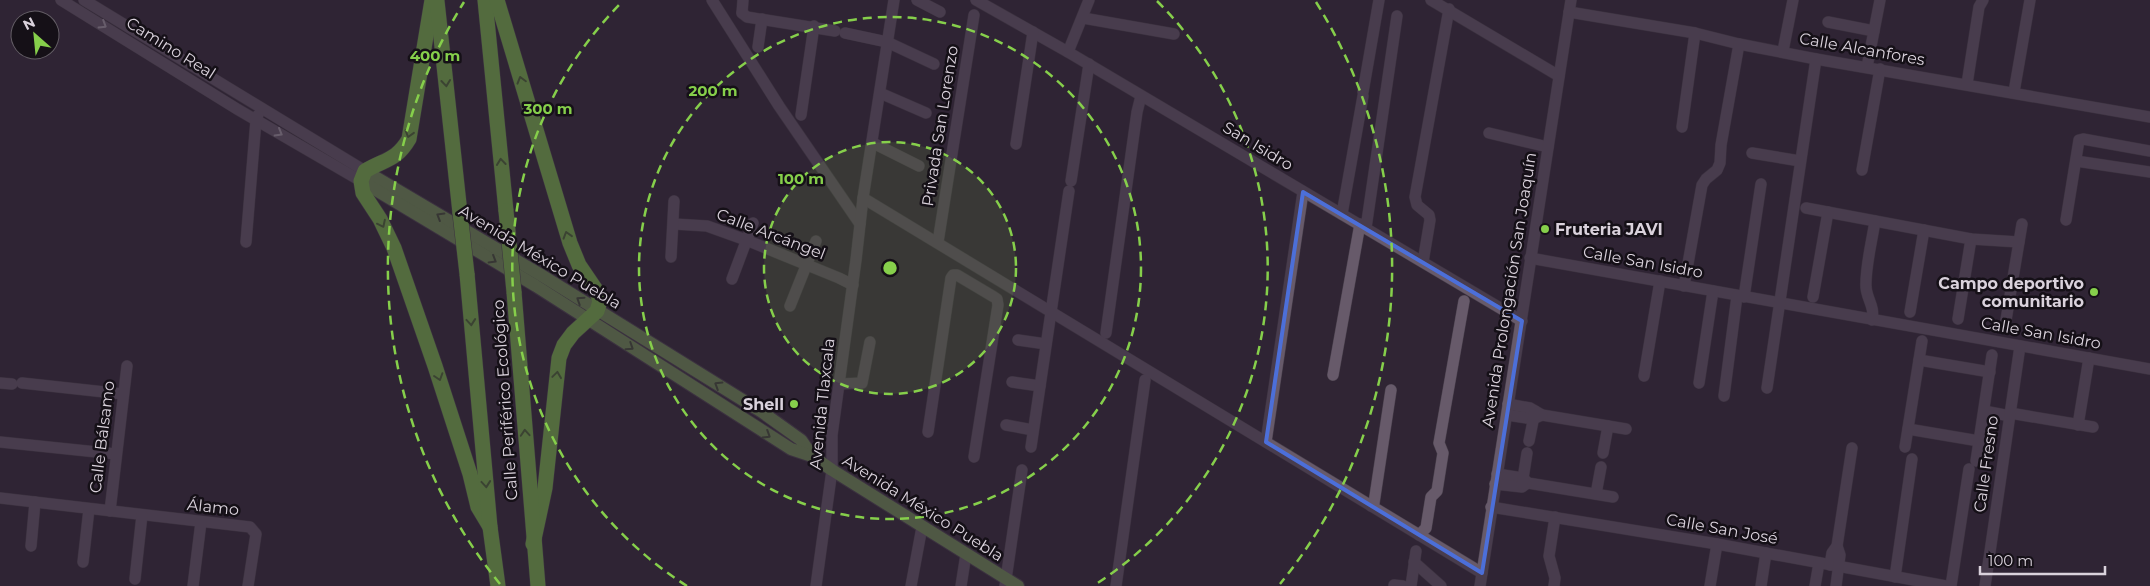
<svg xmlns="http://www.w3.org/2000/svg" width="2150" height="586" viewBox="0 0 2150 586" font-family="Montserrat,sans-serif">
  <style>
    .lines { fill: none; stroke-linecap: round; stroke-linejoin: round }
    .minor-casing { stroke: #4a414d; stroke-width: 12 }
    .major-casing { stroke: #4a414d; stroke-width: 14 }
    .highway-casing { stroke: #4a414d; stroke-width: 16 }
    .minor { stroke: #675a6a; stroke-width: 11 }
    .major { stroke: #759757; stroke-width: 12 }
    .highway { stroke: #7ec04a; stroke-width: 15 }
    .highway-bridge-casing { stroke: #4a414d; stroke-width: 16; stroke-linecap: butt }
    .highway-bridge { stroke: #7ec04a; stroke-width: 15 }
    .oneway { stroke: #aca2ae }
    .oneway2 { stroke: #4a6830 }
    .oneway3 { stroke: #404d34 }
    .marked { fill: none; stroke: #4c6fd9; stroke-width: 4; stroke-linejoin: round }
    .ring { fill: none; stroke: #86cf4b; stroke-width: 2.5; stroke-dasharray: 9 6 }
    .poi-dot { fill: #86cf4b; stroke: #151017; stroke-width: 2 }
    .labels { text-anchor: middle; dominant-baseline: central; stroke-width: 5; stroke-linejoin: round; paint-order: stroke }
    .street-label { font-size: 16px; fill: #dad2dc; stroke: #151017 }
    .poi-label { font-size: 16px; font-weight: bold; fill: #dad2dc; stroke: #151017; text-anchor: end }
    .centre { fill: #86cf4b; stroke: #151017; stroke-width: 2.5 }
    .ring-label { font-size: 15px; text-anchor: middle; font-weight: bold; fill: #86cf4b; stroke: #151017; stroke-width: 5; stroke-linejoin: round; paint-order: stroke }
  </style>
  <rect width="100%" height="100%" fill="#302534"/>
  <g class="lines">
    <defs>
      <g id="minor">
        <path d="M61,0L237,109L361,181"/>
        <path d="M84,0L365,171"/>
        <path d="M712,0L779,106L860,224"/>
        <path d="M917,0L940,12"/>
        <path d="M976,0L1068,52L1522,321"/>
        <path d="M1431,0L1559,76"/>
        <path d="M1569,12L1695,33L1739,44L1816,59L2150,117"/>
        <path d="M742,13L747,17L835,31"/>
        <path d="M742,13L743,0"/>
        <path d="M1083,18L1174,34"/>
        <path d="M1828,22L1874,31"/>
        <path d="M845,33L887,42L934,64"/>
        <path d="M758,47L762,19"/>
        <path d="M1783,51L1793,0"/>
        <path d="M1068,52L1089,0"/>
        <path d="M1867,67L1880,0"/>
        <path d="M1967,84L1979,7L1983,0"/>
        <path d="M1363,92L1379,0"/>
        <path d="M2014,92L2030,0"/>
        <path d="M880,93L926,113"/>
        <path d="M801,115L814,26"/>
        <path d="M1682,127L1695,33"/>
        <path d="M1489,133L1548,147"/>
        <path d="M873,143L919,166"/>
        <path d="M1016,144L1033,32"/>
        <path d="M1752,153L1800,161"/>
        <path d="M2076,161L2150,172"/>
        <path d="M1862,170L1880,69"/>
        <path d="M1071,181L1089,64"/>
        <path d="M863,198L1482,573"/>
        <path d="M1806,208L1971,239L2019,242"/>
        <path d="M1342,214L1363,96"/>
        <path d="M2066,220L2079,140L2083,139L2150,151"/>
        <path d="M674,224L707,226L746,240L839,278L853,285"/>
        <path d="M1366,228L1397,16"/>
        <path d="M246,242L256,120L258,115"/>
        <path d="M938,242L974,15"/>
        <path d="M671,257L674,201"/>
        <path d="M1530,258L2150,369"/>
        <path d="M1423,262L1430,220L1429,215L1417,205L1415,197L1449,9"/>
        <path d="M732,279L753,223"/>
        <path d="M1684,286L1702,185L1706,179L1717,170L1720,163L1721,145L1739,44"/>
        <path d="M1744,297L1761,184"/>
        <path d="M1813,297L1828,212"/>
        <path d="M790,306L816,241"/>
        <path d="M1910,312L1924,230"/>
        <path d="M1958,319L1971,239"/>
        <path d="M1872,320C1875,306 1867,300 1866,287C1865,268 1872,241 1875,221"/>
        <path d="M2005,326L2022,224"/>
        <path d="M1106,333L1137,112L1141,96"/>
        <path d="M1018,340L1046,344"/>
        <path d="M1919,360L1990,372"/>
        <path d="M1333,375L1360,224"/>
        <path d="M1644,376L1660,281"/>
        <path d="M1012,382L1040,386"/>
        <path d="M0,383L12,384"/>
        <path d="M22,383L123,394"/>
        <path d="M1699,383L1713,291"/>
        <path d="M840,384L862,383L870,342"/>
        <path d="M1767,388L1816,59"/>
        <path d="M1724,396L1737,296"/>
        <path d="M1508,404L1530,408L1542,415L1626,429"/>
        <path d="M1984,411L2010,416"/>
        <path d="M2010,413L2093,427"/>
        <path d="M1507,415L1533,419L1542,415"/>
        <path d="M1006,425L1033,430"/>
        <path d="M2078,425L2089,358"/>
        <path d="M1908,429L1979,441"/>
        <path d="M928,432L951,278L953,275H957L994,297L997,299L998,305L974,457"/>
        <path d="M1529,441L1535,411"/>
        <path d="M0,442L116,454"/>
        <path d="M1266,442L1303,192"/>
        <path d="M1031,447L1069,191"/>
        <path d="M1905,447L1922,341"/>
        <path d="M1603,453L1608,426"/>
        <path d="M1976,461L1992,355"/>
        <path d="M1497,474L1523,478L1528,483L1613,497"/>
        <path d="M1495,484L1522,487L1526,484"/>
        <path d="M1522,485L1527,453"/>
        <path d="M1596,494L1601,467"/>
        <path d="M0,498L250,527L256,534L248,586"/>
        <path d="M1371,506L1374,503L1391,390"/>
        <path d="M1491,507L1717,544L1946,586"/>
        <path d="M110,511L127,366"/>
        <path d="M1419,535L1426,528L1431,497L1437,491L1443,453L1439,443L1464,301"/>
        <path d="M31,546L35,502"/>
        <path d="M83,562L89,509"/>
        <path d="M1414,562L1441,586"/>
        <path d="M1830,565L1832,553L1837,546L1852,448"/>
        <path d="M1895,577L1912,459"/>
        <path d="M135,579L142,515"/>
        <path d="M1394,585L1403,586"/>
        <path d="M193,586L201,522"/>
        <path d="M816,586L832,470V435L856,260L863,198L894,0"/>
        <path d="M911,586L922,527"/>
        <path d="M961,586L966,554"/>
        <path d="M1005,586L1022,470"/>
        <path d="M1116,586L1145,380"/>
        <path d="M1411,586L1416,551"/>
        <path d="M1480,586L1571,0"/>
        <path d="M1554,586L1555,578L1549,556L1555,517"/>
        <path d="M1710,586L1717,544"/>
        <path d="M1761,586L1766,553"/>
        <path d="M1815,586L1819,563"/>
        <path d="M1836,586L1840,555L1837,546"/>
        <path d="M1951,586L1969,469"/>
        <path d="M1985,586L2020,346"/>
      </g>
      <g id="major">
        <path d="M365,171L541,275L762,412L801,440L812,456L832,470L1018,586"/>
        <path d="M361,181L536,286L791,449L812,456"/>
      </g>
      <g id="highway">
        <path d="M432,0L409,139C396,161 385,159 365,171L361,181L363,193L380,219L394,248L435,366L470,474L478,507L490,527"/>
        <path d="M485,0L506,211"/>
        <path d="M497,0L570,243L579,265L596,290L600,301L597,311L573,333L564,345L559,358L545,488L533,544"/>
        <path d="M437,1L460,213"/>
        <path d="M467,274L490,527L498,586"/>
        <path d="M514,292L538,586"/>
      </g>
    </defs>
    <use href="#minor" class="minor-casing"/>
    <use href="#major" class="major-casing"/>
    <use href="#highway" class="highway-casing"/>
    <use href="#minor" class="minor"/>
    <use href="#major" class="major"/>
    <use href="#highway" class="highway"/>
    <defs>
      <g id="highway-bridge">
        <path d="M506,211L514,292"/>
        <path d="M460,213L467,274"/>
      </g>
    </defs>
    <use href="#highway-bridge" class="highway-bridge-casing"/>
    <use href="#highway-bridge" class="highway-bridge"/>
  </g>
  <defs><path id="oneway-chevron" d="M-2-3.5L2.5 0L-2 3.5" fill="none" stroke-width="1.6" stroke-linecap="round" stroke-linejoin="round" transform="scale(1.25)"/></defs>
  <g class="oneway">
    <use href="#oneway-chevron" transform="translate(103 25) rotate(32)"/>
    <use href="#oneway-chevron" transform="translate(279 133) rotate(30)"/>
  </g>
  <g class="oneway2">
    <use href="#oneway-chevron" transform="translate(521 80) rotate(-106)"/>
    <use href="#oneway-chevron" transform="translate(446 83) rotate(84)"/>
    <use href="#oneway-chevron" transform="translate(409 134) rotate(107)"/>
    <use href="#oneway-chevron" transform="translate(501 162) rotate(-96)"/>
    <use href="#oneway-chevron" transform="translate(382 224) rotate(64)"/>
    <use href="#oneway-chevron" transform="translate(567 235) rotate(-107)"/>
    <use href="#oneway-chevron" transform="translate(471 322) rotate(85)"/>
    <use href="#oneway-chevron" transform="translate(557 375) rotate(-82)"/>
    <use href="#oneway-chevron" transform="translate(439 377) rotate(72)"/>
    <use href="#oneway-chevron" transform="translate(525 433) rotate(-94)"/>
    <use href="#oneway-chevron" transform="translate(486 484) rotate(85)"/>
  </g>
  <g class="oneway3">
    <use href="#oneway-chevron" transform="translate(440 216) rotate(-149)"/>
    <use href="#oneway-chevron" transform="translate(493 260) rotate(31)"/>
    <use href="#oneway-chevron" transform="translate(580 300) rotate(-147)"/>
    <use href="#oneway-chevron" transform="translate(630 347) rotate(33)"/>
    <use href="#oneway-chevron" transform="translate(718 385) rotate(-148)"/>
    <use href="#oneway-chevron" transform="translate(767 435) rotate(32)"/>
  </g>
  <path d="M0 0H2150V586H0ZM1303,192L1522,321L1482,573L1266,442Z" fill="#302534" fill-opacity=".55" fill-rule="evenodd"/>
  <path class="marked" d="M1303,192L1522,321L1482,573L1266,442Z"/>
  <circle cx="890" cy="268" r="126" fill="#86cf4b" fill-opacity=".12"/>
  <g class="ring">
    <circle cx="890" cy="268" r="126"/>
    <circle cx="890" cy="268" r="251"/>
    <path d="M687 586A377 377 0 0 1 623 1M1157 1A377 377 0 0 1 1093 586"/>
    <path d="M500 584A502 502 0 0 1 464 2M1316 2A502 502 0 0 1 1280 584"/>
  </g>
  <g class="poi-dot">
    <circle cx="1545" cy="229" r="5"/>
    <circle cx="2094" cy="292" r="5"/>
    <circle cx="794" cy="404" r="5"/>
  </g>
  <g class="labels">
    <g class="street-label">
      <text transform="translate(171 48) rotate(32)">Camino Real</text>
      <text transform="translate(1862 49) rotate(10)">Calle Alcanfores</text>
      <text transform="translate(940 126) rotate(-81)">Privada San Lorenzo</text>
      <text transform="translate(1258 146) rotate(31)">San Isidro</text>
      <text transform="translate(771 234) rotate(21)">Calle Arcángel</text>
      <text transform="translate(540 257) rotate(31)">Avenida México Puebla</text>
      <text transform="translate(1643 262) rotate(10)">Calle San Isidro</text>
      <text transform="translate(1509 290) rotate(-81)">Avenida Prolongación San Joaquín</text>
      <text transform="translate(2041 333) rotate(10)">Calle San Isidro</text>
      <text transform="translate(505 400) rotate(-94)">Calle Periférico Ecológico</text>
      <text transform="translate(822 404) rotate(-84)">Avenida Tlaxcala</text>
      <text transform="translate(102 437) rotate(-83)">Calle Bálsamo</text>
      <text transform="translate(1986 464) rotate(-82)">Calle Fresno</text>
      <text transform="translate(213 507) rotate(6)">Álamo</text>
      <text transform="translate(923 508) rotate(32)">Avenida México Puebla</text>
      <text transform="translate(1722 529) rotate(10)">Calle San José</text>
    </g>
    <g class="poi-label">
      <text x="1555" y="229" text-anchor="start">Fruteria JAVI</text>
      <text x="2084" y="283">Campo deportivo<tspan x="2084" dy="18">comunitario</tspan></text>
      <text x="784" y="404">Shell</text>
    </g>
  </g>
  <circle cx="890" cy="268" r="8" class="centre"/>
  <g class="ring-label">
    <text x="435" y="61">400 m</text>
    <text x="713" y="96">200 m</text>
    <text x="548" y="114">300 m</text>
    <text x="801" y="184">100 m</text>
  </g>
  <g transform="translate(35 35) rotate(333)"><circle r="24" fill="#151017" stroke="#645e66"/>
  <path d="M0-4L9 19L0 12L-9 19Z" fill="#86cf4b"/>
  <text y="-8" font-size="14" font-weight="bold" text-anchor="middle" fill="#dad2dc">N</text>
  </g>
  <path d="M1980 566v8h125v-8" fill="none" stroke="#dad2dc" stroke-width="2.5"/>
  <text x="1988" y="566" font-size="15" fill="#dad2dc" stroke="#151017" stroke-width="4" paint-order="stroke">100 m</text>
</svg>
